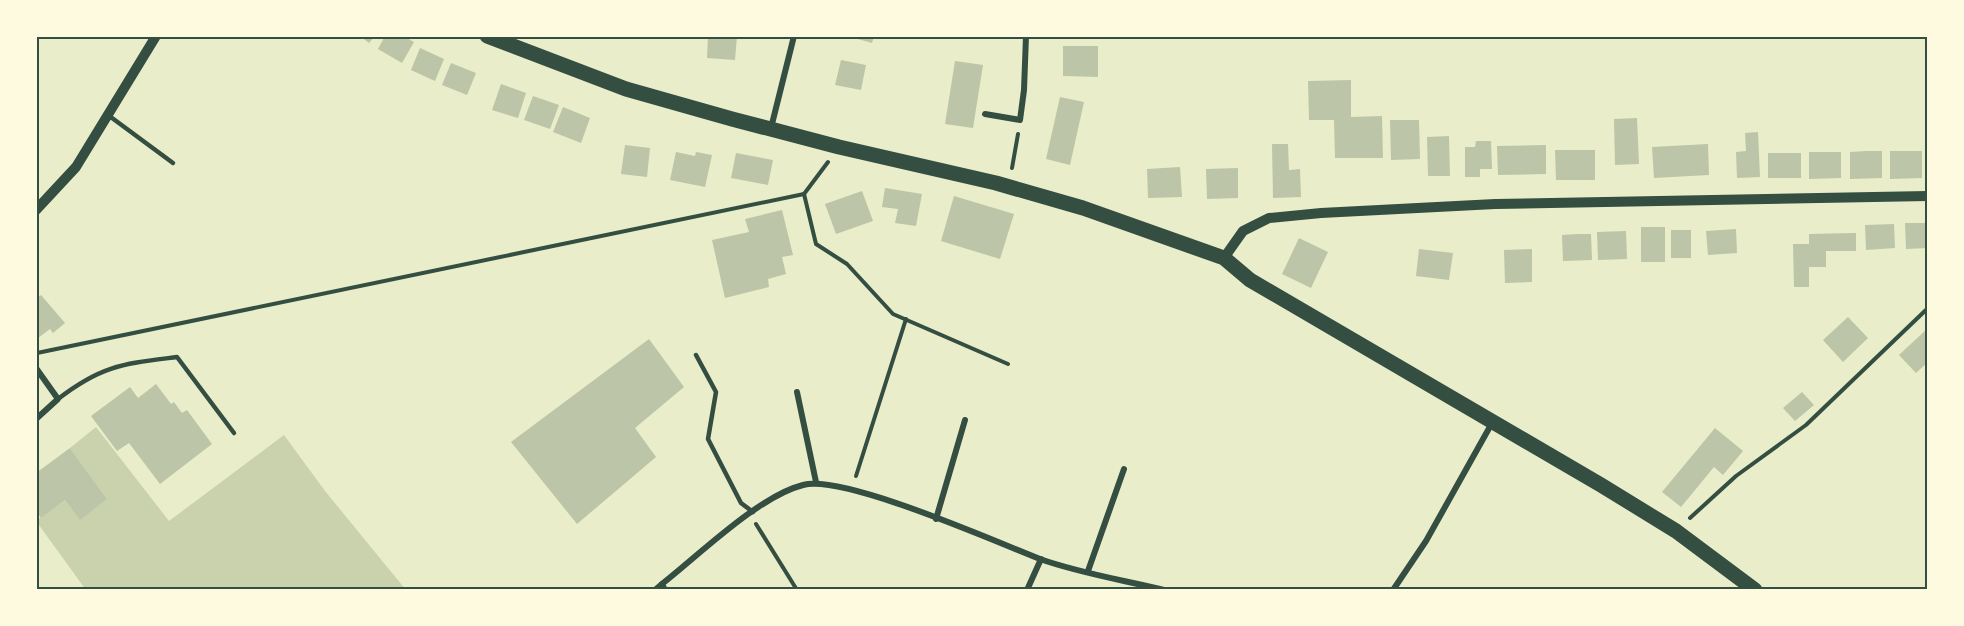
<svg xmlns="http://www.w3.org/2000/svg" width="1964" height="626" viewBox="0 0 1964 626" font-family="Literata,serif">
  <style>
    .green { fill: #cad2ad }
    .building { fill: #bcc5a7 }
    .lines { fill: none; stroke-linecap: round; stroke-linejoin: round }
    .path { stroke: #344e41; stroke-width: 4 }
    .service { stroke: #344e41; stroke-width: 4.5 }
    .minor { stroke: #344e41; stroke-width: 6 }
    .tertiary { stroke: #344e41; stroke-width: 10 }
    .primary { stroke: #344e41; stroke-width: 15 }
    .neatline { fill: none; stroke: #344e41; stroke-width: 2 }
  </style>
  <rect width="100%" height="100%" fill="#e9edc9"/>
  <path class="green" d="M96,427L169,521L284,435L325,491L406,590H86L36,521L65,500L80,519L107,499L70,448Z"/>
  <g class="building">
    <path d="M360,36H375L369,43Z"/>
    <path d="M385,36H403L414,42L402,63L378,49Z"/>
    <path d="M708,36H737L735,60L707,58Z"/>
    <path d="M847,36H874L872,43Z"/>
    <path d="M1063,46H1098V77L1063,76Z"/>
    <path d="M420,48L444,59L435,81L411,70Z"/>
    <path d="M841,60L866,65L861,90L835,85Z"/>
    <path d="M955,61L983,65L973,128L945,124Z"/>
    <path d="M451,63L476,73L467,95L442,85Z"/>
    <path d="M1351,80V117L1382,116L1383,158H1335L1334,120H1309L1308,81Z"/>
    <path d="M501,84L526,93L518,118L492,110Z"/>
    <path d="M533,96L559,105L550,129L524,120Z"/>
    <path d="M1060,97L1084,102L1070,165L1046,159Z"/>
    <path d="M563,107L590,118L581,143L553,132Z"/>
    <path d="M1637,118L1639,164L1615,165L1614,119Z"/>
    <path d="M1390,120H1419L1420,159L1391,160Z"/>
    <path d="M1758,132L1760,177L1737,178L1736,152L1746,151L1745,133Z"/>
    <path d="M1449,136L1450,176H1428L1427,137Z"/>
    <path d="M1476,141H1491L1492,169H1480V177H1465V147H1475Z"/>
    <path d="M1272,144H1288L1289,170L1300,169L1301,197L1273,198Z"/>
    <path d="M1708,144L1709,175L1654,178L1652,147Z"/>
    <path d="M625,145L650,148L647,177L621,174Z"/>
    <path d="M1546,145V174L1498,175L1497,146Z"/>
    <path d="M1555,150H1595V180H1556Z"/>
    <path d="M1867,151H1882V178L1850,179V152Z"/>
    <path d="M1890,151H1922V178L1890,179Z"/>
    <path d="M676,152L695,156L696,152L712,155L705,187L670,180Z"/>
    <path d="M1809,152H1841V178L1809,179Z"/>
    <path d="M736,153L773,160L768,185L731,178Z"/>
    <rect x="1768" y="153" width="33" height="25"/>
    <path d="M1180,167L1182,197L1148,198L1147,169Z"/>
    <path d="M1238,168V198L1207,199L1206,169Z"/>
    <path d="M885,188L922,194L916,226L895,223L898,209L882,207Z"/>
    <path d="M862,191L873,221L836,234L825,204Z"/>
    <path d="M954,196L1014,214L1000,259L941,241Z"/>
    <path d="M782,210L793,255L782,257L786,274L768,279L769,287L725,298L712,240L749,232L745,219Z"/>
    <path d="M1905,223H1928V248L1906,249Z"/>
    <path d="M1894,224L1895,248L1866,250L1865,225Z"/>
    <rect x="1641" y="227" width="24" height="35"/>
    <path d="M1736,229L1737,253L1708,255L1706,231Z"/>
    <rect x="1671" y="230" width="20" height="28"/>
    <path d="M1626,231L1627,259L1598,260L1597,232Z"/>
    <path d="M1856,233V251H1826V267H1809V287H1794L1793,244H1809V234Z"/>
    <path d="M1578,234H1591L1592,260L1563,261L1562,235Z"/>
    <path d="M1299,238L1328,252L1311,288L1282,274Z"/>
    <path d="M1419,249L1453,253L1449,280L1416,276Z"/>
    <path d="M1532,249V282L1505,283L1504,250Z"/>
    <path d="M41,295L65,323L53,333L50,329L38,338L36,299Z"/>
    <path d="M1848,317L1868,338L1843,362L1823,340Z"/>
    <path d="M1928,328V362L1916,373L1899,355Z"/>
    <path d="M649,339L684,387L635,428L656,457L577,524L511,442Z"/>
    <path d="M156,384L171,404L174,402L182,413L187,410L212,444L160,484L129,443L117,451L91,416L130,387L138,398Z"/>
    <path d="M1802,392L1814,405L1795,421L1783,408Z"/>
    <path d="M1715,428L1743,451L1723,475L1714,467L1681,507L1662,492Z"/>
    <path d="M70,448L107,499L80,520L65,500L41,518L36,511V473Z"/>
  </g>
  <g class="lines">
    <g class="path">
      <path d="M1012,168L1018,134"/>
      <path d="M804,194L816,244L847,264L893,314L1008,364"/>
      <path d="M37,353L804,194L828,162"/>
      <path d="M856,476L906,319"/>
      <path d="M1690,518L1736,476L1806,425L1928,308"/>
      <path d="M756,524L797,590"/>
    </g>
    <g class="service">
      <path d="M108,115L173,163"/>
      <path d="M696,355L716,392L708,439L741,503L753,512"/>
      <path d="M58,399C102,365 123,364 177,357L234,433"/>
    </g>
    <g class="minor">
      <path d="M985,114L1020,120L1024,90L1026,36"/>
      <path d="M771,128L794,36"/>
      <path d="M36,368L58,399L36,419"/>
      <path d="M797,392L816,482"/>
      <path d="M936,519L965,420"/>
      <path d="M1088,571L1124,469"/>
      <path d="M655,590L662,584"/>
      <path d="M665,590L662,584C699,555 759,496 803,485C843,474 994,541 1040,559C1079,573 1123,580 1164,590"/>
      <path d="M1027,590L1041,559"/>
      <path d="M1393,590L1426,541L1492,423"/>
    </g>
    <g class="tertiary">
      <path d="M36,210L76,167L156,36"/>
      <path d="M1224,258L1243,231L1269,218L1321,213L1495,204L1928,196"/>
    </g>
    <path class="primary" d="M487,36L626,89L732,119L839,147L996,183L1083,208L1224,258L1250,280L1601,485L1676,531L1755,590"/>
  </g>
  <rect width="1964" height="626" fill="none" stroke="#fefae0" stroke-width="75"/>
  <rect x="38" y="38" width="1888" height="550" class="neatline"/>
</svg>
